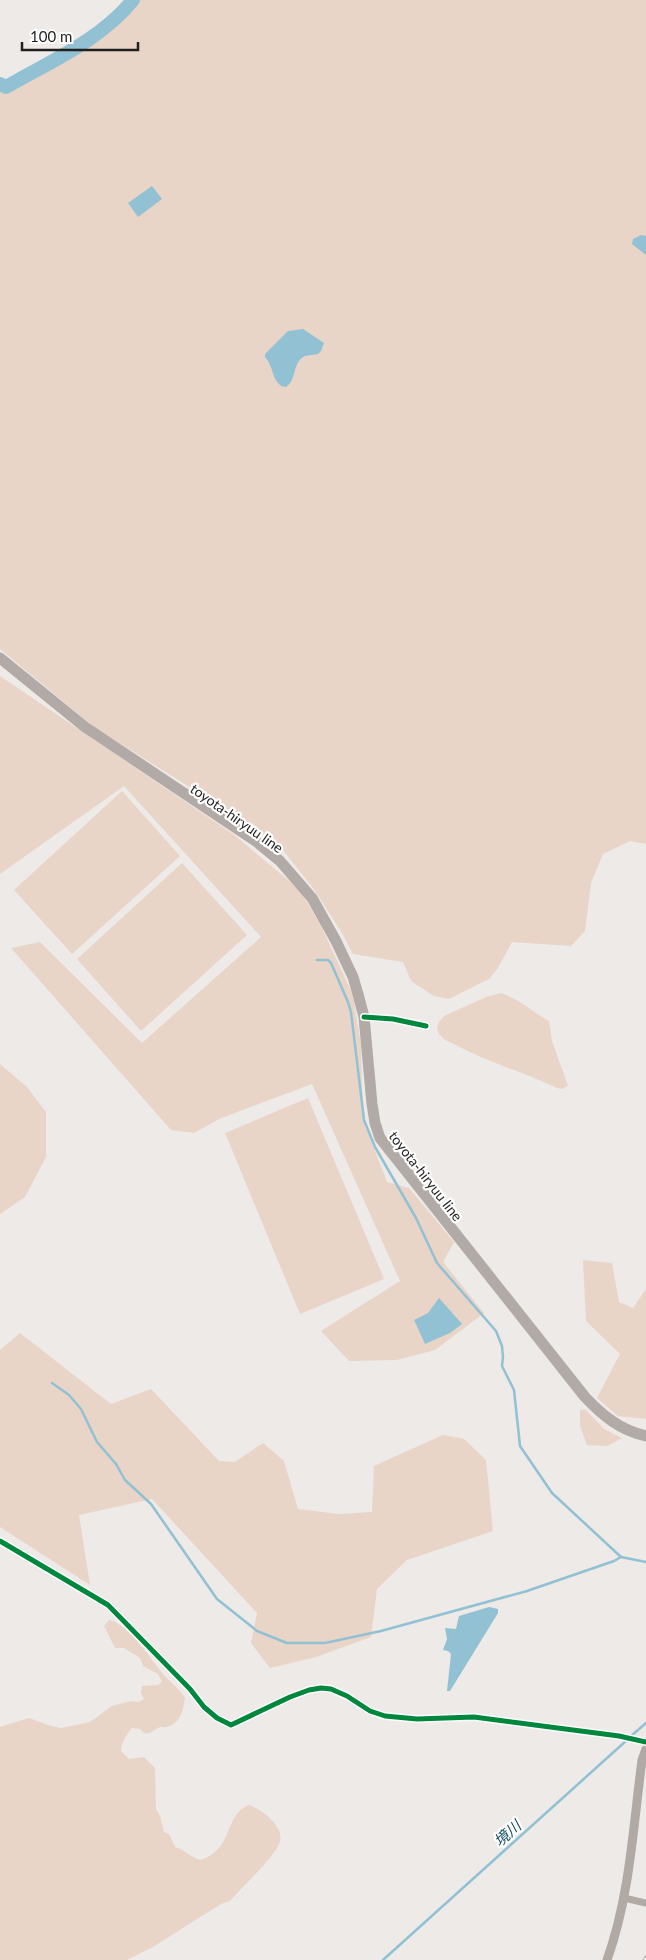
<svg xmlns="http://www.w3.org/2000/svg" width="646" height="1960" viewBox="0 0 646 1960" font-family="Lato,'Noto Sans JP',sans-serif">
  <style>
    .green { fill: #e9d5c8 }
    .water { fill: #91c1d2 }
    .lines { fill: none; stroke-linecap: round; stroke-linejoin: round }
    .stream { stroke: #91c1d2; stroke-width: 2.5 }
    .river { stroke: #91c1d2; stroke-width: 14 }
    .minor { stroke: #b0a9a4; stroke-width: 7 }
    .tertiary { stroke: #b0a9a4; stroke-width: 9 }
    .primary { stroke: #b2aaa7; stroke-width: 11 }
    .rail-casing { stroke: #b2aeac; stroke-width: 4.5 }
    .rail { stroke: #fff; stroke-width: 2.5; stroke-dasharray: 8; stroke-linecap: butt }
    .cycleway-casing { stroke: #fff; stroke-width: 8 }
    .cycleway { stroke: #00873e; stroke-width: 5 }
    .labels { text-anchor: middle; dominant-baseline: central; stroke-width: 4.5; stroke-linejoin: round; paint-order: stroke }
    .street-label { font-size: 14px; fill: #211f1e; stroke: #fff }
    .water-label { font-size: 15px; font-style: italic; fill: #144e60; stroke: #fff }
  </style>
  <rect width="100%" height="100%" fill="#edeae8"/>
  <g class="green">
    <path d="M140,0H646V844L630,841L603,854L591,883L585,931L571,946L512,942L498,968L489,979L449,999L434,996L411,981L403,962L353,954L342,933L313,888L282,849L218,805L94,727L0,649V86L104,35Z"/>
    <path d="M0,676L233,834L300,890L321,926L353,995L361,1045L363,1120L387,1182L409,1188L454,1242L443,1262L484,1313L435,1350L397,1360L349,1361L321,1331L400,1281L312,1084L219,1119L194,1133L171,1130L11,948L40,942L142,1043L261,937L124,786L0,874Z"/>
    <path d="M122,791L180,856L72,954L14,890Z"/>
    <path d="M182,863L247,935L141,1031L77,959Z"/>
    <path d="M501,993C522,1000 530,1011 549,1021L552,1041L568,1086L562,1089L557,1088C523,1072 487,1062 454,1044C450,1042 444,1040 441,1036C434,1029 438,1022 444,1016L486,997Z"/>
    <path d="M0,1064L27,1087L46,1112V1157L25,1197L0,1214Z"/>
    <path d="M308,1098L384,1279L300,1314L225,1133Z"/>
    <path d="M583,1260L612,1263L619,1302L633,1308L646,1289V1419L618,1416L597,1398L620,1354L586,1321Z"/>
    <path d="M20,1333L111,1404L151,1389L219,1461L235,1462L263,1443L284,1461L298,1509L339,1514L372,1512L374,1466L443,1435L464,1439L486,1460L493,1531L407,1560L377,1589L371,1637L316,1657L270,1668L251,1643L257,1613L152,1499L79,1515L90,1585L0,1527V1350Z"/>
    <path d="M585,1409L604,1429L622,1438L607,1446L587,1445L580,1426V1410Z"/>
    <path d="M109,1620C129,1624 151,1660 164,1675C171,1683 180,1689 185,1698C183,1710 181,1724 166,1727C162,1728 163,1725 158,1728C152,1731 151,1734 144,1733L140,1729L132,1728C126,1735 122,1741 121,1751L129,1759L144,1757L155,1768L156,1809L160,1816L164,1832L169,1834L175,1847C186,1850 191,1858 201,1860C235,1848 223,1815 249,1805C261,1809 284,1826 280,1841C277,1855 241,1888 230,1901L221,1904L153,1947L127,1960H0V1727L29,1718L51,1726L61,1728L76,1725L90,1722L112,1706L131,1701L138,1702L144,1699L141,1693L142,1686L158,1685L162,1682L158,1674L143,1666L140,1658L124,1648H115L104,1626Z"/>
  </g>
  <g class="water">
    <path d="M152,186L162,199L138,217L128,203Z"/>
    <path d="M641,235L646,236V255L632,244L633,239Z"/>
    <path d="M303,329L324,343L321,351L318,354C314,355 309,355 305,356C292,362 297,380 286,387L281,386C271,378 274,367 265,357V354L288,331Z"/>
    <path d="M439,1298L462,1324L450,1333L425,1344L414,1320L428,1313Z"/>
    <path d="M489,1607L498,1609V1613L450,1691H447L451,1654L448,1651L443,1650L447,1639L445,1628L456,1629L459,1616Z"/>
  </g>
  <g class="lines">
    <g class="stream">
      <path d="M317,960H328L331,963L348,1002L351,1012L364,1120L375,1147L416,1218L437,1263L496,1331L502,1346L503,1357L502,1366L514,1390L520,1446L552,1493L621,1557L646,1562"/>
      <path d="M52,1383L69,1395L81,1409L97,1442L116,1464L125,1480L151,1504L217,1599L257,1631L287,1643H325L381,1631L527,1591L614,1561L621,1557"/>
      <path d="M631,1736L646,1723"/>
      <path d="M383,1960L627,1740"/>
    </g>
    <path class="river" d="M0,84L6,87C49,62 101,40 133,0"/>
    <g class="minor">
      <path d="M364,1017L393,1019L426,1026"/>
      <path d="M0,1541L108,1605L190,1689L204,1707L217,1718L231,1725L290,1697L309,1690L321,1688L331,1689L347,1696L370,1711L385,1716L417,1719L474,1717L619,1736L646,1742"/>
      <path d="M624,1898L646,1903"/>
    </g>
    <path class="tertiary" d="M607,1960C630,1896 633,1827 642,1760L646,1749"/>
    <path class="primary" d="M0,658L85,727L257,842L280,861L312,898L336,941L353,977L358,994L364,1017L372,1104L375,1123L380,1138L585,1397C603,1416 620,1430 646,1436"/>
    <defs>
      <path id="rail" d="M645,1960L646,1958"/>
    </defs>
    <use href="#rail" class="rail-casing"/>
    <use href="#rail" class="rail"/>
    <defs>
      <g id="cycleway">
        <path d="M364,1017L393,1019L426,1026"/>
        <path d="M0,1541L108,1605L190,1689L204,1707L217,1718L231,1725L290,1697L309,1690L321,1688L331,1689L347,1696L370,1711L385,1716L417,1719L474,1717L619,1736L646,1742"/>
      </g>
    </defs>
    <use href="#cycleway" class="cycleway-casing"/>
    <use href="#cycleway" class="cycleway"/>
  </g>
  <g class="labels">
    <g class="street-label">
      <text transform="translate(237 818) rotate(35)">toyota-hiryuu line</text>
      <text transform="translate(426 1176) rotate(52)">toyota-hiryuu line</text>
    </g>
    <g class="water-label">
      <text transform="translate(507 1833) rotate(-42)">境川</text>
    </g>
  </g>
  <path d="M22 42v8h116v-8" fill="none" stroke="#211f1e" stroke-width="2.5"/>
  <text x="30" y="42" font-size="15" fill="#211f1e" stroke="#ffffff" stroke-width="4" paint-order="stroke">100 m</text>
</svg>
